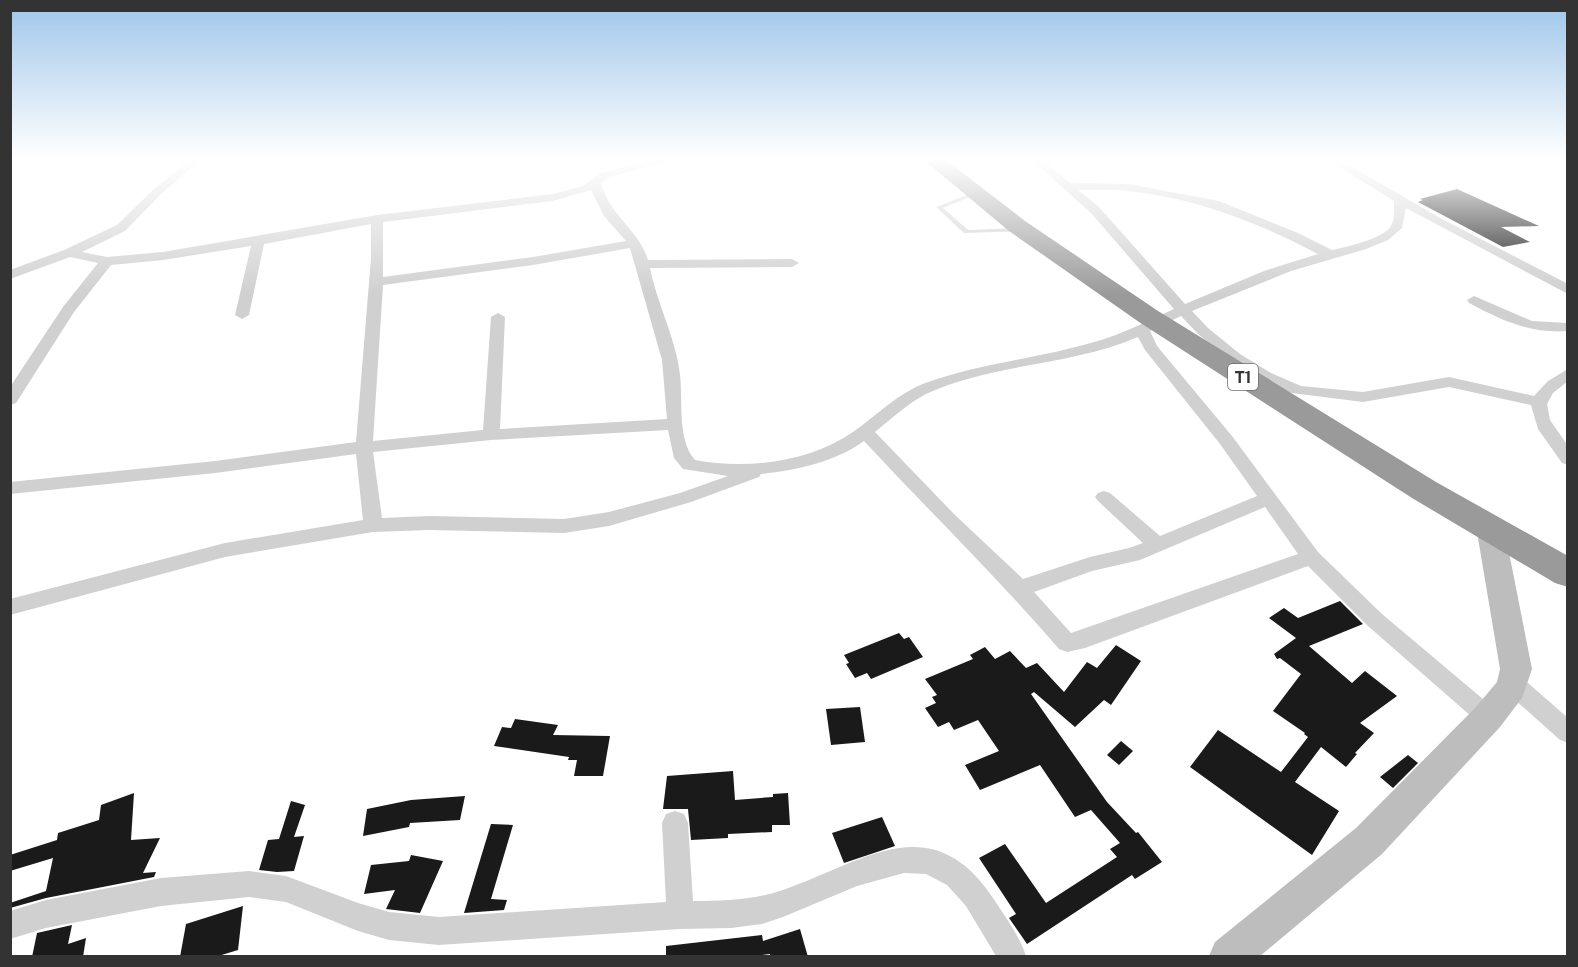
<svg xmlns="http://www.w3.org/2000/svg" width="1578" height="967" viewBox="0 0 1578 967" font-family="'Public Sans',sans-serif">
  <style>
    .building { fill: #1a1a1a }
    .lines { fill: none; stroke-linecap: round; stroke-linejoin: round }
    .lane { fill: #d0d0d0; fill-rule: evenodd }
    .street { fill: #d0d0d0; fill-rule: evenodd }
    .secondary { fill: #bdbdbd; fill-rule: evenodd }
    .highway { fill: #9a9a9a; fill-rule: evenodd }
    .labels { text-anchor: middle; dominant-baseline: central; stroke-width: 6; stroke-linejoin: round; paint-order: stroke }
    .shield { fill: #fff; stroke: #707070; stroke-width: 1.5 }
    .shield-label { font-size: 16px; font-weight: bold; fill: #333 }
  </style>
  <rect width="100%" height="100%" fill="#fff"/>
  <g class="building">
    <path d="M1457,189L1539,226L1501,227L1530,242L1503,247L1418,202L1423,200L1420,199Z"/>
    <path d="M1340,601L1363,624L1309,646L1352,683L1365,671L1397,696L1360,723L1374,733L1355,753L1357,754L1346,767L1321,747L1295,782L1339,811L1312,855L1190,767L1218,730L1281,772L1308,737L1304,734L1305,733L1273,711L1301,674L1280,658L1277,659L1274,654L1296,638L1269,618L1284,608L1298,618Z"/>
    <path d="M899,633L904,639L909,637L923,657L871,679L867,673L855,678L846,664L849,663L844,655Z"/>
    <path d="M1116,645L1141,661L1111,705L1104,700L1075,727L1034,692L1031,694L1107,802L1136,833L1138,832L1162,862L1135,879L1132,875L1027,944L1009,918L1016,914L979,858L1005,844L1046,903L1117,857L1110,849L1120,843L1091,810L1075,817L1040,765L980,790L965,765L999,751L978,720L954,730L949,722L938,727L925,708L936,703L932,697L937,695L925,679L973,659L970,655L985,647L995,659L1010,651L1026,668L1037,663L1064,692L1087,662L1097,668Z"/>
    <path d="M860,707L865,742L831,745L826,709Z"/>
    <path d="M515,719L558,725L553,735L610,736L603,776H574L577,760H568L569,757L494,746L502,727L511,728Z"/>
    <path d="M1121,741L1133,751L1119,765L1107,755Z"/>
    <path d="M1408,755L1418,763L1393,788L1380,777Z"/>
    <path d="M733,771L735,800L773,797V794L788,793L790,825H772V832L728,834V838L691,840L688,809H663L667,776Z"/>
    <path d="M134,793L131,840L160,838L143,873L156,872L154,877L46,898L10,908V903L46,891L53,858L10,871V855L57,840L58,833L99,820L101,805Z"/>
    <path d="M465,796L460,820L410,823L409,827L363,836L367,809L411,800Z"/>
    <path d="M291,801L305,805L294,837L304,836L294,871L277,872L259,870L268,840L279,839Z"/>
    <path d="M882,817L895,846L844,863L832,833Z"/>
    <path d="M491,824L513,825L491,899L507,900L504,910L464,913Z"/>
    <path d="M411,855L443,861L420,913L386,909L395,890L364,894L371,865L409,861Z"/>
    <path d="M243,906L238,950L215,957H180L186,924Z"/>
    <path d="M72,925L68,944L86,938L83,957H32L37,933Z"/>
    <path d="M800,929L808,957H770V954L748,957H666V946L762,935L763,941Z"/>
  </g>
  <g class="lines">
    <path class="lane" d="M972,193L977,194L943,208L968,230L1020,228L1022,229V231L964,233L936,207Z"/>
    <g class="street">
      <path d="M190,160H201L162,193L125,231L82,252L107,257L163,252L377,215L553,194L583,186L601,173L652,160H668L667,162L609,177L601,183C610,217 638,228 648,260L792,259L799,263L792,267L650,268C657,304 676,338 680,375C683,400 677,440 695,460C746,470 810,462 853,432C877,415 897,394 925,383C981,363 1041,358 1098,341C1125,333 1149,320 1174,309L1091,213L1032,160H1043L1070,183L1129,184L1219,201L1298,233L1332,250C1346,247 1383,239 1391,226C1395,219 1394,208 1394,201L1328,160H1340L1442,219L1568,284V294L1406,208L1402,228L1388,240L1366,249L1291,271L1192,311L1208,328L1240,354L1271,373L1301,386L1363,392L1449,377L1534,396L1548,381L1568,369V381L1553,393L1547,404L1550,420L1568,446V465L1562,463L1538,429L1531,405L1449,387L1363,402L1292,393L1259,379L1230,360L1198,334L1181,316L1150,331L1157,346L1232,436L1318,552L1382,614L1496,710L1500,717L1496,724L1488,727L1480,724L1368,626L1308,566L1085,648L1067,652L1059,649C997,577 929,511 864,441C835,462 797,470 761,474L759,477L691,502L609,526L564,533L429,530L373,532L225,557L10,615V599L225,543L363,520L356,454L215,473L10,494V482L215,461L356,442L371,258V224L264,244L249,315L242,319L235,315L251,246L163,260L111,265L74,312L16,403L10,405V387L63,307L98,263L70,257L10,279V270L64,250L117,225L154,189ZM591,190L604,216L626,241L533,257L383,277V222L553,201ZM1078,190C1095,190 1113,189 1129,191C1196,198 1259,223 1318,254L1264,271L1185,304L1099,207ZM630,248L662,360L667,419L500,429L505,317L498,313L491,317L483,430L373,441L383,285L533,265ZM1138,337L1145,350L1220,444L1257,496L1160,536L1110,493L1104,491L1098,493L1095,497L1098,501L1143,543L1129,548L1090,557L1023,579L954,514L875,432C891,419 907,404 926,394C993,363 1071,366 1138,337ZM668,430L674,458L683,469L728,476L680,493L609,512L564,519L429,516L382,518L373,452L491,440ZM1265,507L1298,554L1071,633L1034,592L1092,571L1140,560Z"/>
      <path d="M1474,296L1532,321L1568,323V331C1530,334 1501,320 1469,303L1467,300Z"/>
      <path d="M1512,673L1520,676L1568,718V743L1560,740L1504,690L1501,683L1504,676Z"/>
      <path d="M675,811L684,814L688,823L693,901C724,901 753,900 783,890C864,862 932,804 995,901C1006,918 1020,937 1026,956H996L966,906L947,885L926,874L904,873L857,886L783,917L762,924L731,928L680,929L439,945L389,940L358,931L286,902L249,897L161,906L46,928L10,939V911L46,900L161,878L249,871L286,876L358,903L389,912L439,917L666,902L662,823L666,814Z"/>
    </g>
    <path class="secondary" d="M1491,522L1501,525L1505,532L1532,669L1522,698L1500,727L1382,854L1260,956H1209L1215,942L1356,828L1476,707L1497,682L1500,669L1477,532L1481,525Z"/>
    <path class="highway" d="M924,160H946L1025,221L1158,311L1436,482L1568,556V587L1555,583L1412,498L1139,322L1009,231Z"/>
  </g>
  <linearGradient id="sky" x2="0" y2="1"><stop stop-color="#9ec6ea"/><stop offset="0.54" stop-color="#fff"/><stop offset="1" stop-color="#fff" stop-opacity="0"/></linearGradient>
  <rect width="1578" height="295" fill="url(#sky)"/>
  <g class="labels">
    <rect class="shield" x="1228" y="364" width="30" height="26" rx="4.5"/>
    <g class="shield-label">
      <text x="1243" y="377">T1</text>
    </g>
  </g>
  <rect width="1578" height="967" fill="none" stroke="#333333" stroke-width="24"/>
</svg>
